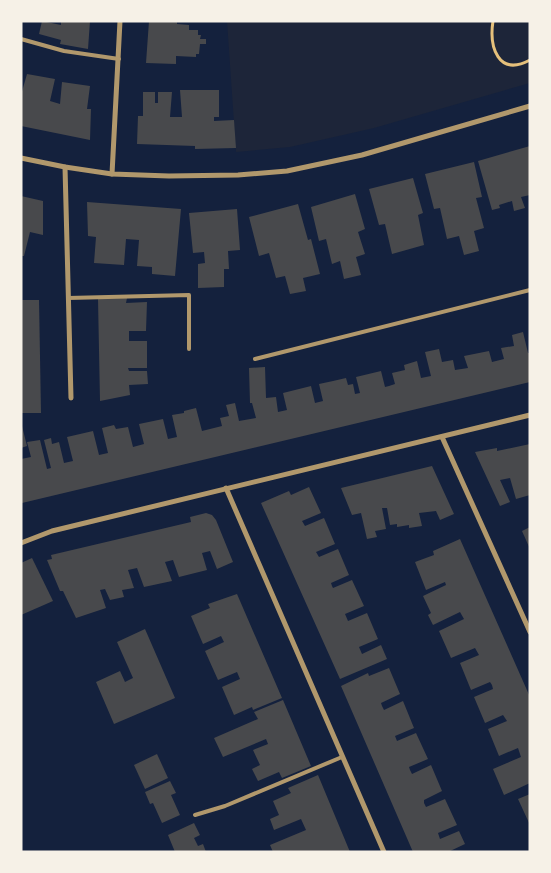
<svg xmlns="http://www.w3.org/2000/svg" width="551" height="873" viewBox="0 0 551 873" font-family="'Titillium Web',sans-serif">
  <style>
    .green { fill: #1d2539 }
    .building { fill: #48494c }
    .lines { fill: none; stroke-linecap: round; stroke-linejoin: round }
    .path { stroke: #e5c07b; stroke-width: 3 }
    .service { stroke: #b1986c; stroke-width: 4 }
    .minor { stroke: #b1986c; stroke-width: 5 }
  </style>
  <rect width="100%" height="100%" fill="#14213d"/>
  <path class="green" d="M227,21H530V83L374,128L290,147L236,152Z"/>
  <g class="building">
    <path d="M42,21L61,25V21H90L88,49L60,44L61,40L39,34Z"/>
    <path d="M149,21H177V24L189,25V30H198V35H201L200,39H206V44H200L199,54H196V57L176,56V64L146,63Z"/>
    <path d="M27,74L55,79L50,101L60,104L62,82L90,86L87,109H91L90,140L21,126V95Z"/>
    <path d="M180,90H219V117H214V121L234,120L236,148L195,149V146L137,144L138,116H143V92H155V103H158V92H172L170,117H182Z"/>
    <path d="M530,146V195L521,197L525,208L514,211L512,201L499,205L500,208L492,210L478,161Z"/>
    <path d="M474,162L482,197L476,198L484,228L474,231L479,251L464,255L459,236L447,239L440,208L434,209L425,174Z"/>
    <path d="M413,178L423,213L418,215L424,245L392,254L385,224L379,225L369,189Z"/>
    <path d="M355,194L365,229L358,232L365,254L356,257L361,275L344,279L340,261L332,264L326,239L319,241L311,207Z"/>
    <path d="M21,196L43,201V235L30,232L24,256H21Z"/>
    <path d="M87,202L181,209L175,276L152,274V267L137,266L139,240L126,239L124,265L94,263L96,237L88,236Z"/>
    <path d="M298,204L308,240L311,239L320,274L303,278L306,291L290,294L285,276L276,278L269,253L259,256L249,217Z"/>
    <path d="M237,209L240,250L228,251L229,269H224V287L198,288V264L205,263L204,252L193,253L189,213Z"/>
    <path d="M127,298L126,303L147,302L146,331H129V341H147V368H128L129,371H147L148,384L129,385L130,395L100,401L98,299Z"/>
    <path d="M21,300H39L41,413H21Z"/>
    <path d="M523,332L528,353H530V382L22,503L21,459L31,457L27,442L40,440L47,469L51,468L44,440L51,438L52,444L59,442L64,463L73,461L67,437L93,431L99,455L108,453L102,428L114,425L116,429L128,427L133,447L144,444L139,424L163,419L168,439L177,437L172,415L184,413V411L196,408L202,431L222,426L220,418L229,416L226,405L235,403L239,421L256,418L252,403H250L249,368L265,367L266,398L276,397L278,412L287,410L283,393L311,386L315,403L323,401L319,384L333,381L346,378L348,385L353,384L355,394L360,393L356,377L381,371L385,387L389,386L395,384L392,373L405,370L404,365L417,361L421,378L431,376L425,352L439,349L442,362L453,360L455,370L468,368L464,356L489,351L492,362L504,359L501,348L514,346L512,335Z"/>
    <path d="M21,422L27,446L21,448Z"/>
    <path d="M530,444V495L516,499L510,478L500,480L510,502L500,506L475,452L497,448V451Z"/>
    <path d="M432,466L454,514L440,520L436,511L419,513L422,526L409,528V525L397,527V524L390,525L387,508H382L386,529L375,531L377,537L367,539L361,513L352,515L341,488Z"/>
    <path d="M309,487L321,513L302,521L305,526L324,518L335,544L316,552L319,557L338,549L349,575L331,583L332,586L333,588L352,580L364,606L345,614L348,621L367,613L378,639L359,647L362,654L381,645L387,659L340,679L261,503L289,491L291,495Z"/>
    <path d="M206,513L212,515L216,520L233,562L217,569L210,551L202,553L207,570L179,577L173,560L165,562L172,581L144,587L137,568L128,570L134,588L122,590L124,597L110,600L105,589L100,590L106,608L76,618L63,591H60L47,560L52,559L51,555L191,522L190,517Z"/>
    <path d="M530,527V549L522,531Z"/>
    <path d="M460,539L530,697V783L504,795L493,769L521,757L518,748L499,756L488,729L507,721L503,715L485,723L474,697L493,689L492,685L490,682L471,690L460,663L479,655L475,648L451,658L439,631L464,619L460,612L433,625L428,615L431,613L423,596L446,585L445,582L426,590L415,562L434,555L433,551Z"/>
    <path d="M32,558L53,601L21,615V563Z"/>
    <path d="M237,594L282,698L253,710L252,707L234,715L222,687L240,679L237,672L218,680L205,651L224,642L221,636L203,644L191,616L210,608L208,604Z"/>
    <path d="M145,629L175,698L114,724L96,682L120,671L125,682L133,678L117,642Z"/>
    <path d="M389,668L400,694L381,703L382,706L384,710L403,701L414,728L395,736L397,741L416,733L428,759L409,767L410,770L412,774L431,765L442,791L424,800V803L426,807L445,799L457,825L438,833L440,839L459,831L465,844L448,852H413L341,686L368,673L369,676Z"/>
    <path d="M283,700L311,766L282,778L279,772L258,781L252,769L260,765L253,750L268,744L266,739L223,757L214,738L258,719L254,712Z"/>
    <path d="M157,754L168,778L145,789L134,765Z"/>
    <path d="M318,775L350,852H273L270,845L306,830L301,819L274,830L270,819L279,815L273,801L291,793L288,788Z"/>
    <path d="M170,781L176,793L171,795L180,815L162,823L153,803L150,804L145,792Z"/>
    <path d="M530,794V825L518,799Z"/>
    <path d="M194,823L200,835L194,838L198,846L203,844L206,852H175L168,835Z"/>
  </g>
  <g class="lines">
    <path class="path" d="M493,21C489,47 498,77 530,60"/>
    <g class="service">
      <path d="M21,39L64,51L119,59"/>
      <path d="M68,298L189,295V349"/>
      <path d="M255,359L530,290"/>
      <path d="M195,815L225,806L342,757"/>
    </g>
    <g class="minor">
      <path d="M21,158L65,167L112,174L169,176L238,175L287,171L362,155L530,106"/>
      <path d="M65,167L71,398"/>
      <path d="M112,174L120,21"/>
      <path d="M442,437L530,632"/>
      <path d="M226,488L384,852"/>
      <path d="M21,543L52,531L530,415"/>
    </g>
  </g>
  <rect width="551" height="873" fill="none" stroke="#f6f1e7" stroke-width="45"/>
</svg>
